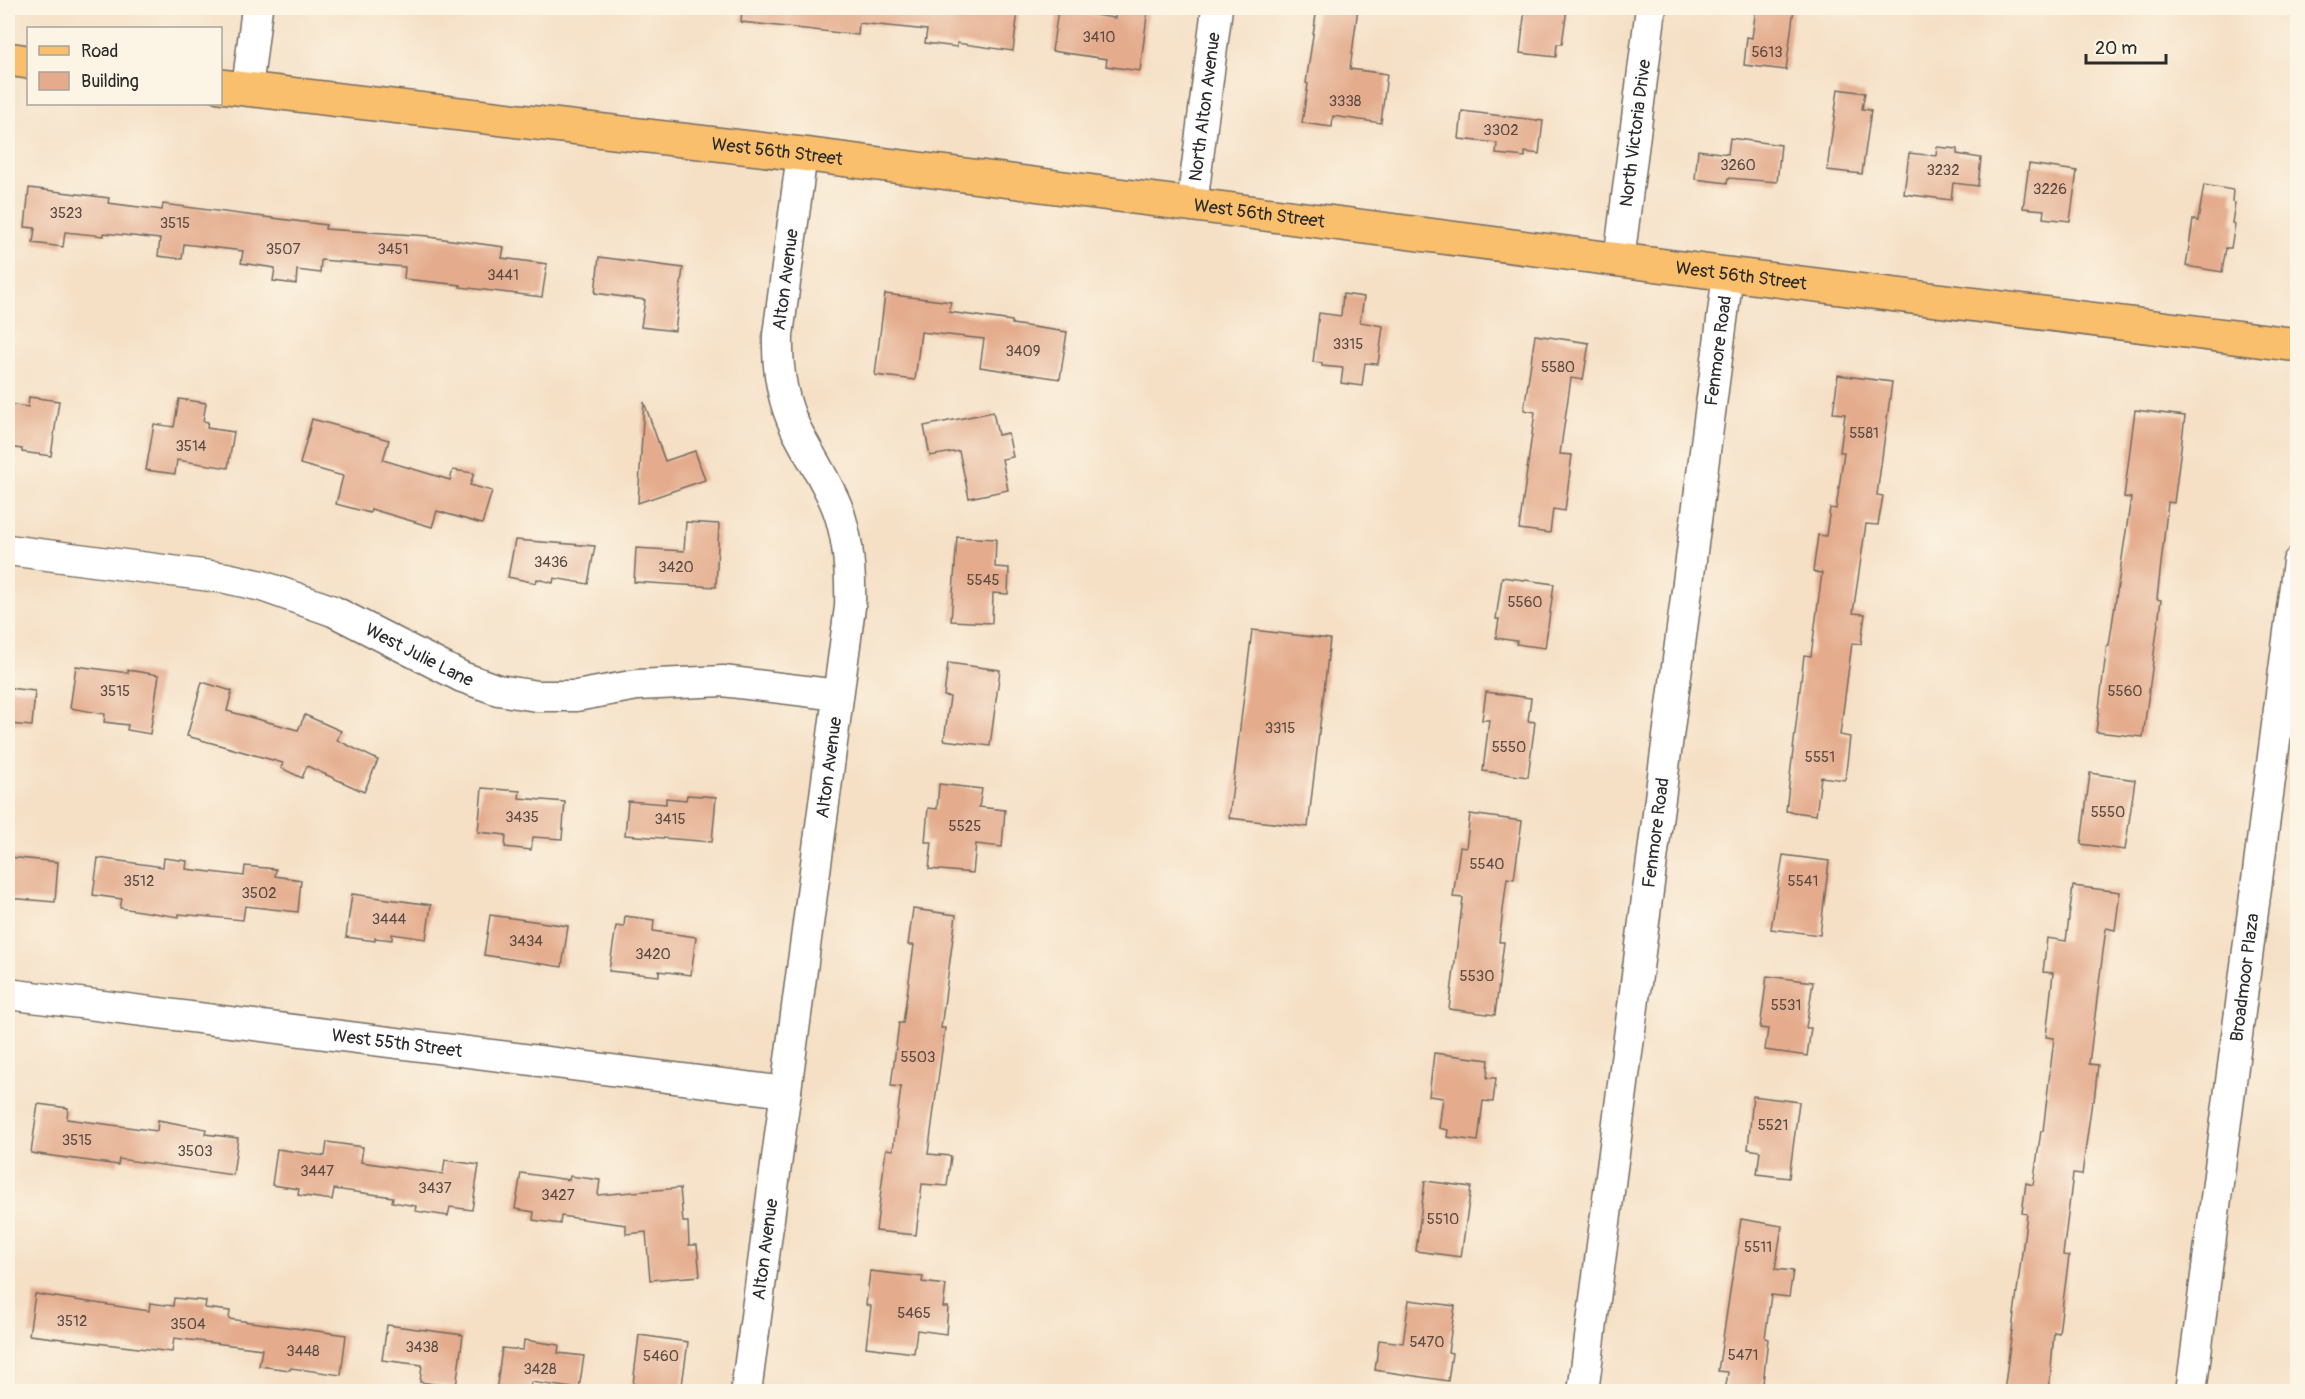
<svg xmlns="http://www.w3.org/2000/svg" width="2305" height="1399" viewBox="0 0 2305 1399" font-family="Pangolin,sans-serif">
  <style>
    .building { fill: #e4ac8d }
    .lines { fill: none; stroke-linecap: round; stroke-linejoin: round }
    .street-casing { stroke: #726a61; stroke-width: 33 }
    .primary-casing { stroke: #726a61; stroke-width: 36 }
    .street { stroke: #fff; stroke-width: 30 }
    .primary { stroke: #f9bf6d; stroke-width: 33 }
    .labels { text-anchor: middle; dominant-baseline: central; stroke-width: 4.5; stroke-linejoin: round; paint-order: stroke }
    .number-label { font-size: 15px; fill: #594b44 }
    .street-label { font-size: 18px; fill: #2b2b2b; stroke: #fcf5e5 }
  </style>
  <rect width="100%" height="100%" fill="#fcf5e5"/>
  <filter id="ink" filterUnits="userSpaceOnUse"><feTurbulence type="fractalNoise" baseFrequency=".0167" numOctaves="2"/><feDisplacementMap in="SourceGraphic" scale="12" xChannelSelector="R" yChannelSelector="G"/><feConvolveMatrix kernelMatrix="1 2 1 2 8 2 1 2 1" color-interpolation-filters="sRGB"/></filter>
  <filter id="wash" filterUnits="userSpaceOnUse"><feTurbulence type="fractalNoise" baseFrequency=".008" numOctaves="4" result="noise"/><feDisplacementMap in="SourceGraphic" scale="24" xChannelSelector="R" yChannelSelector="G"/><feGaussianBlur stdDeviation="1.35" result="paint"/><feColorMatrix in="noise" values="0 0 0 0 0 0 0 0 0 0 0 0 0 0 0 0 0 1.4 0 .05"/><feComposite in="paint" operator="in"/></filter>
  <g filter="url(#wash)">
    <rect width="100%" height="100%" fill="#f5e0c6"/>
    <g id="blocks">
      <g class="building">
        <path d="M742,8H989L1018,11L1013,51L957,43V47L925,43L927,30L859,23L858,35L741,22Z"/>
        <path d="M1116,8H1148L1140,71L1106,66L1107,59L1052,51L1058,10L1115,18Z"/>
        <path d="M1317,8H1358L1350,69L1387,74L1381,123L1333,116L1332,127L1302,123L1308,84L1306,83Z"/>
        <path d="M1525,8L1567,9L1562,44H1557L1556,57L1520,53Z"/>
        <path d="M1756,8H1794L1786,70L1744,65L1747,37L1752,38Z"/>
        <path d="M1838,89L1865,93L1862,109L1871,110L1862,174L1827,170Z"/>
        <path d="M1462,111L1543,121L1539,154L1525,152V157L1496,154L1497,143L1459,139Z"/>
        <path d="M1730,138L1781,145L1777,182L1728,178L1727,183L1695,179L1698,150L1728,154Z"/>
        <path d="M1937,147L1957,149V154L1981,158L1978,186L1953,183L1951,200L1904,194L1909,153L1936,156Z"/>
        <path d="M2029,164L2077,171L2070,221L2043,218L2044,210L2023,208Z"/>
        <path d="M2204,185L2233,190L2232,202L2235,203L2232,223L2235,224L2231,248H2226L2222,272L2186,266L2193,220L2198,221Z"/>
        <path d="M29,188L109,198L108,203L162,210L163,204L326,225L325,229L429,236V237L504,247L502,258L547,264L542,297L460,287L461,285L404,279L405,267L321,260L320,273L297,270L296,284L273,281L275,268L241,263L243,251L184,244L182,259L158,256L160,239L104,233V236L65,232L63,247L33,243L35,228L25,227Z"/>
        <path d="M599,257L683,268L675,331L641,327L645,300L595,293Z"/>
        <path d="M885,294L951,302L949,312L1012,321V324L1067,332L1060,379L980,367L984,339L921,332L915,380L875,375Z"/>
        <path d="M1343,294L1364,297L1360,322L1383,326L1378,364L1365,363L1362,386L1341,383L1343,368L1322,366V363L1313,362L1319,313L1341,316Z"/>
        <path d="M1535,335L1589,343L1583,380L1571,378L1560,454L1572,455L1565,511L1553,509L1550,533L1519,529L1535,412L1524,410Z"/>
        <path d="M1838,375L1892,382L1877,495L1883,496L1878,525L1866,524L1853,613L1865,614L1861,644L1852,643L1840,735L1850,737L1845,780L1821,777L1816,815L1786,811L1804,655L1811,656L1822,573L1813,572L1818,535L1826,536L1830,508L1836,509L1844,452H1840L1845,414L1833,413Z"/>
        <path d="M29,397L59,401L51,456L22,452V449L8,447V404L28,407Z"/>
        <path d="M179,399L206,403L203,421L208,422L207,428L234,432L228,468L177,460L175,474L146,470L154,424L174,427Z"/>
        <path d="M644,402L665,461L695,451L705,480L638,503Z"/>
        <path d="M2135,410L2185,416L2174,503L2168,502L2157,599L2161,600L2143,737L2096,732L2107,645H2109L2131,498L2124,497Z"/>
        <path d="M993,412L998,435L1008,433L1013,457L1002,459L1008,490L969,498L959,451L930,456L924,426Z"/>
        <path d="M312,419L389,440L383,460L450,480L453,470L474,473L470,485L492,491L482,524L437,511L432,527L371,509L370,513L336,504L343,476L300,464Z"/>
        <path d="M686,522L719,524L716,587L634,582L636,548L684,551Z"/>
        <path d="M957,537L996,539L995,567L1009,568L1008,594L993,593L992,623L951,621Z"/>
        <path d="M515,540L595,546L588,584L554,578L553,583L537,579L536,583L508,577Z"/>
        <path d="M1502,577L1554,584L1545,648L1516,644L1517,641L1496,638L1499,619H1496Z"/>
        <path d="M1252,630L1330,639L1308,827L1229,818Z"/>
        <path d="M948,663L1000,670L990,746L944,740L950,697L944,696Z"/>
        <path d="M76,666L128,673V670L159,675L150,734L127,730L128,725L104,722L105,714L70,708Z"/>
        <path d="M202,682L232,691L227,711L298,730L305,715L341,731L337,740L378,760L364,792L307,766L302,778L281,768L283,763L187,736Z"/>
        <path d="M8,688L35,691L32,726L8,724Z"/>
        <path d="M1486,692L1531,698L1528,721L1535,722L1528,777L1483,771L1489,720H1482Z"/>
        <path d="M2090,773L2135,780L2125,850L2081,844Z"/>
        <path d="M939,784L982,789L979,807L1005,810L1002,847L976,844L973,873L929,869L932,842H925L928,808L937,809Z"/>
        <path d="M482,788L520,791L519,798L565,802L562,839L533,837L531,850L505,847L506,835L478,832Z"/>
        <path d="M687,795L716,797L712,842L625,835L628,801L666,804V798L686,800Z"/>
        <path d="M1470,814L1522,821L1514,879L1507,878L1499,942H1504L1495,1015L1449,1009L1463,898L1453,897L1460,847L1466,848Z"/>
        <path d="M1783,855L1829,861L1820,935L1771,929Z"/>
        <path d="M8,857L58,862L55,902L8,898Z"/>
        <path d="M98,858L163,867L164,858L187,861L186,869L244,876L245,866L276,869L275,876L301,880L298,912L245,906L243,920L179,914V917L120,908L122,899L93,895Z"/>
        <path d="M2073,886L2120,892L2115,930L2106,928L2097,999L2089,1064L2098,1065L2094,1101H2092L2082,1175L2073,1174L2063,1255L2069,1256L2059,1333L2054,1332L2049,1392H2004L2027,1214L2022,1213L2026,1183L2033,1185L2041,1131H2043L2054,1038L2046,1037L2053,973L2043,972L2047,938L2066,941Z"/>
        <path d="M352,894L431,905L426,939L392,934V940L375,938V941L346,937Z"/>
        <path d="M913,909L956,915L941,1028H945L928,1154L951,1156L947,1186L922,1184L916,1235L876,1231L886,1149L893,1150L901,1087L891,1086L899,1023H903L914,945H908Z"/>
        <path d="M490,915L568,926L562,967L484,955Z"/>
        <path d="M625,916L654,920L653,931L696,937L691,975L659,971V976L609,971L616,926L624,927Z"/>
        <path d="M1767,976L1813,982L1806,1028H1811L1807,1056L1765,1050L1768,1029L1760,1028Z"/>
        <path d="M1434,1053L1489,1060L1487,1078H1496L1493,1102L1483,1101L1478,1141L1447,1137L1448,1130L1439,1128L1443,1098L1429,1096Z"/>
        <path d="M1753,1096L1799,1102L1789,1178L1757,1174L1760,1151L1748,1149Z"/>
        <path d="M38,1104L68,1108L67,1119L157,1131L158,1120L206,1129L205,1134L238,1138L233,1175L119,1159L118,1165L31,1153Z"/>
        <path d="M327,1142L363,1147L361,1162L443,1174L445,1160L479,1165L472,1210L450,1207L448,1216L415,1211L416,1206L392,1202L393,1197L334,1189L332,1200L298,1195L299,1189L272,1185L277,1149L325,1156Z"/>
        <path d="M521,1173L569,1180L570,1176L600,1180L598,1195L680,1188L683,1222H688L689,1245H697L700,1276L650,1280L646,1232L626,1234V1225L561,1216L560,1224L533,1220L534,1212L515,1209Z"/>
        <path d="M1425,1181L1471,1187L1461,1257L1416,1251Z"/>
        <path d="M1741,1219L1782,1226L1775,1269L1793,1271L1789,1297L1771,1295L1765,1338L1768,1339L1762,1392H1725L1728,1372L1718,1371Z"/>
        <path d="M870,1271L923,1277L922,1282L946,1285L943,1307H948L946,1334L917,1330L914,1353L866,1347L871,1306L866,1305Z"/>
        <path d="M35,1294L149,1311L150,1303L173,1306L174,1298L206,1301L205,1308L230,1311L229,1319L346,1335L341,1375L291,1368L290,1370L259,1366L262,1349L174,1338L172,1352L29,1335Z"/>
        <path d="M1409,1300L1455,1306L1448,1352L1452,1353L1448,1381L1375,1370L1379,1340L1403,1343Z"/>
        <path d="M387,1325L463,1335L456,1387L420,1382L422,1365L382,1360Z"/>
        <path d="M639,1335L688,1342L681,1392H632Z"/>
        <path d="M524,1340L559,1345L558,1353L584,1356L579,1389L531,1382L530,1392H496L502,1348L523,1350Z"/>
      </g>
    </g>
  </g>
  <g filter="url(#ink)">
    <use href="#blocks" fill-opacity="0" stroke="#726a61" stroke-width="1.5"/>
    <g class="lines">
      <defs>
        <g id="street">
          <path d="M247,89L257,8"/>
          <path id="s1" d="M1192,205L1217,8"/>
          <path id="s2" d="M1619,260L1651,8"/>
          <path id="s3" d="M8,550L226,578L262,586L333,611L462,677L498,690L537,696H576L637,685L723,681L838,695"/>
          <path id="s4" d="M8,994L786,1092"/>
          <path id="s5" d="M746,1392L850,607C851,573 849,539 837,507C826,480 809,455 796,429C782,400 777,367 778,335L802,154"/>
          <path id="s6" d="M1583,1392L1728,274"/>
          <path id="s7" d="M2191,1392L2298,562"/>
        </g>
        <g id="primary">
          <path d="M8,59L28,62"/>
          <path id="s8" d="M220,86L802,154L1728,274L2298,345"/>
        </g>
      </defs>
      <use href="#street" class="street-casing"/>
      <use href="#primary" class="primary-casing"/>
      <use href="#street" class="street"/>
      <use href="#primary" class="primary"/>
    </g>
  </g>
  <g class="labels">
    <g class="number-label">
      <text x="1099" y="37">3410</text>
      <text x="1767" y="52">5613</text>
      <text x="1345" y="101">3338</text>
      <text x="1501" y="130">3302</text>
      <text x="1738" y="165">3260</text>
      <text x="1943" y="170">3232</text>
      <text x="2050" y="189">3226</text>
      <text x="66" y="213">3523</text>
      <text x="175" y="223">3515</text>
      <text x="283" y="249">3507</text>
      <text x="393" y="249">3451</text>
      <text x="503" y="275">3441</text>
      <text x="1348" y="344">3315</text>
      <text x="1023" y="351">3409</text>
      <text x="1558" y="367">5580</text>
      <text x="1864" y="433">5581</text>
      <text x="191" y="446">3514</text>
      <text x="551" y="562">3436</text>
      <text x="676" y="567">3420</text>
      <text x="983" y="580">5545</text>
      <text x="1525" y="602">5560</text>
      <text x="115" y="691">3515</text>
      <text x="2125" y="691">5560</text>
      <text x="1280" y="728">3315</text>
      <text x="1509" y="747">5550</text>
      <text x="1820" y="757">5551</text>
      <text x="2108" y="812">5550</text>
      <text x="522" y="817">3435</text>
      <text x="670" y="819">3415</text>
      <text x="965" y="826">5525</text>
      <text x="1487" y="864">5540</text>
      <text x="139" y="881">3512</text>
      <text x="1803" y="881">5541</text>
      <text x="259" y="893">3502</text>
      <text x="389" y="919">3444</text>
      <text x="526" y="941">3434</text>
      <text x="653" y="954">3420</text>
      <text x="1477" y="976">5530</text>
      <text x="1786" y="1005">5531</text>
      <text x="918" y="1057">5503</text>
      <text x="1773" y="1125">5521</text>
      <text x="77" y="1140">3515</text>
      <text x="195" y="1151">3503</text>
      <text x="317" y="1171">3447</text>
      <text x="435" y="1188">3437</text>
      <text x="558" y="1195">3427</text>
      <text x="1443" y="1219">5510</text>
      <text x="1758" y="1247">5511</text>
      <text x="914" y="1313">5465</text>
      <text x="72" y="1321">3512</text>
      <text x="188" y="1324">3504</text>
      <text x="1427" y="1342">5470</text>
      <text x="422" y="1347">3438</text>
      <text x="303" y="1351">3448</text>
      <text x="1743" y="1355">5471</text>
      <text x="661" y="1356">5460</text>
      <text x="540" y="1369">3428</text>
    </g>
    <g class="street-label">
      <text stroke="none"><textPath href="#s1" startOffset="99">North Alton Avenue</textPath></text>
      <text stroke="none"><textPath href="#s2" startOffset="128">North Victoria Drive</textPath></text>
      <text stroke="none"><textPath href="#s8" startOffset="561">West 56th Street</textPath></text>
      <text stroke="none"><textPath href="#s8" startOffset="1047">West 56th Street</textPath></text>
      <text stroke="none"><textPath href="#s8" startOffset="1533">West 56th Street</textPath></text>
      <text stroke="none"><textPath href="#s5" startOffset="1134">Alton Avenue</textPath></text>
      <text stroke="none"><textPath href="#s6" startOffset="1050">Fenmore Road</textPath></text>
      <text stroke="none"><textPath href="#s3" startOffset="429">West Julie Lane</textPath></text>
      <text stroke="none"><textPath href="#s5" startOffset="630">Alton Avenue</textPath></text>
      <text stroke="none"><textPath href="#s6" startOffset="564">Fenmore Road</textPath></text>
      <text stroke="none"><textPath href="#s7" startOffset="418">Broadmoor Plaza</textPath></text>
      <text stroke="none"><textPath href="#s4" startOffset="392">West 55th Street</textPath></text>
      <text stroke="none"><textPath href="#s5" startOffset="144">Alton Avenue</textPath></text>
    </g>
  </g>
  <rect width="2305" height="1399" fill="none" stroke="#fcf5e5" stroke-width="30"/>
  <rect x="27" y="27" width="195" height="78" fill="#fcf5e5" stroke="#a8a49b" stroke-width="1.5"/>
  <rect x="39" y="46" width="30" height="9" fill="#f9bf6d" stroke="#a8a49b" stroke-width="1.5"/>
  <text x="81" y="57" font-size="18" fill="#2b2b2b">Road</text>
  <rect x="39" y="72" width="30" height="18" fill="#e4ac8d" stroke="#a8a49b" stroke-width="1.5"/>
  <text x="81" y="87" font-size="18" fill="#2b2b2b">Building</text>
  <path d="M2086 54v9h80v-9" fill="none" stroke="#2b2b2b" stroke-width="3"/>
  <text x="2095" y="54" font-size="18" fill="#2b2b2b" stroke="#fcf5e5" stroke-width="4.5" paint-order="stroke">20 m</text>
</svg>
